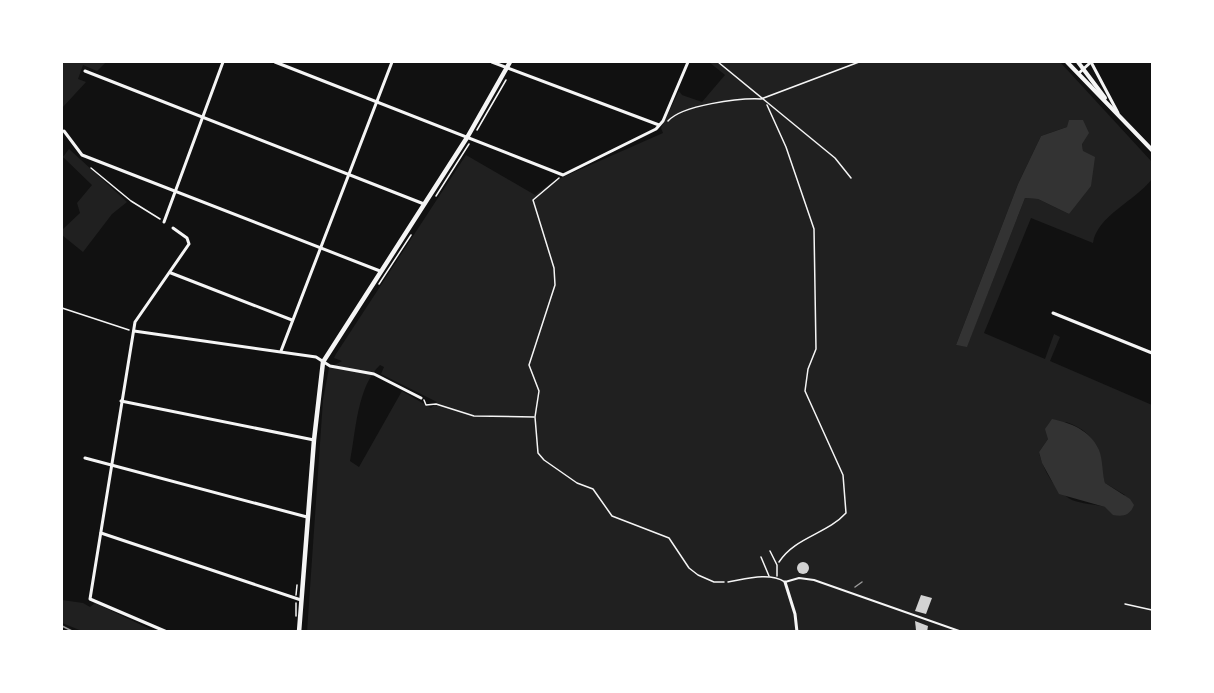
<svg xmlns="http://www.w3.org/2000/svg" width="1214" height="693" viewBox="0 0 1214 693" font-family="'Open Sans',sans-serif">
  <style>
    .green { fill: #202020; fill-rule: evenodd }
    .water { fill: #333 }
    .building { fill: #d3d3d3 }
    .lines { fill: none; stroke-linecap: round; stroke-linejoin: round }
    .path { stroke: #f5f5f5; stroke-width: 1.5 }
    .service { stroke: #f5f5f5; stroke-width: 1.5 }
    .pedestrian { stroke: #f5f5f5; stroke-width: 2 }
    .minor { stroke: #f5f5f5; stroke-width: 3 }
    .secondary { stroke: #f5f5f5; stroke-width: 4 }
    .primary { stroke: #f5f5f5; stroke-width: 4.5 }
    .tram { stroke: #9a9a9a; stroke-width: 1.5 }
    .rail { stroke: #9a9a9a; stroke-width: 1.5 }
  </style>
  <rect width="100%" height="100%" fill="#111"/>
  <g class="green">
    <path d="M62,62H106L97,71L83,65L78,79L86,82L62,108Z"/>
    <path d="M709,62H1060L1152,162V179C1135,201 1097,216 1093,243L1031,218L984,333L1045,359L1054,334L1060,337L1050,361L1152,405V631L307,632L323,400L329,368L342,361L334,358L336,354L466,155L535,195L554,181L663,133L661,128L679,91L682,95L702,102L725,75ZM1067,127L1082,144L1083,151L1069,214L1038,199L1025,198L967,346L956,345L1018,184L1041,136ZM380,365L384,367L381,374L437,402L431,408L402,391L359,467L350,461C356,431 357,387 380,365ZM1066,422C1101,434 1097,454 1105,483L1125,495L1105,507C1095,504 1081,504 1072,500C1055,491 1043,470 1039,452L1048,439V432Z"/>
    <path d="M69,149L127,202L112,214L83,252L62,235V230L80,213L77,203L92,185L63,157Z"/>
    <path d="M62,600L83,603L90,607L95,603L154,631H82L62,623Z"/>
  </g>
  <g class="water">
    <path d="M1069,120H1083L1089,133L1082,144L1083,151L1095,157L1091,186L1069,214L1038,199L1025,198L967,347L956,345L1018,184L1041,136L1067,127Z"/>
    <path d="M1052,419C1071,423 1090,430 1099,450C1103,460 1102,473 1105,483L1130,499L1134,505C1130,515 1124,517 1113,515L1105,507L1059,494L1042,463L1039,452L1048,439L1045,429Z"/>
  </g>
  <g class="building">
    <circle cx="803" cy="568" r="6"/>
    <path d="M921,595L932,598L926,614L915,611Z"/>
    <path d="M915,621L928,626L927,632L916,630Z"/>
  </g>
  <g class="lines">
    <g class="path">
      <path d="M718,62L835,158L851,178"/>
      <path d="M767,105L786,147L814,229L816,349L808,369L805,391L843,475L846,513C827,534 795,537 779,562"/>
      <path d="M668,121C682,105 739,98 761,99L859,62"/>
      <path d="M477,130L506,80"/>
      <path d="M91,168L131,201L160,219"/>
      <path d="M559,178L533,200L554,268L555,285L529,365L539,391L535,417L538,453L544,460L577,483L593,489L612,516L669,538L689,568L698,575L714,582H724"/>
      <path d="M436,196L469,144"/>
      <path d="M379,284L411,235"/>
      <path d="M62,308L129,330"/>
      <path d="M424,400L426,405L436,404L474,416L534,417"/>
      <path d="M296,595L297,585"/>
      <path d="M296,603V616"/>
      <path d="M1125,604L1152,610"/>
    </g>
    <g class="service">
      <path d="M770,551L777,565V576"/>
      <path d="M761,557L769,576"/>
      <path d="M728,582C746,579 769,572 785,582"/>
    </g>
    <path class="pedestrian" d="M785,582L799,578L814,580L962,632"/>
    <g class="minor">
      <path d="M275,62L563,175L656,129L663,121L688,62"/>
      <path d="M492,62L659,125"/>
      <path d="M1091,62L1118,113"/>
      <path d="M85,71L424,204"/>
      <path d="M1079,73L1091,62"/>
      <path d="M64,131L82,155L380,271"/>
      <path d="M164,222L223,62"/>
      <path d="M171,273L292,320"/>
      <path d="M1053,313L1152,353"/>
      <path d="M134,331L316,357L330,366L374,374L421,398"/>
      <path d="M281,351L392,62"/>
      <path d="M121,401L314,440"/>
      <path d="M85,458L307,517"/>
      <path d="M101,533L301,600"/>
      <path d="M785,582L795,614L797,632"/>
      <path d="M167,632L90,599L135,322L189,244L187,238L173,228"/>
    </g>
    <g class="secondary">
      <path d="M1067,62L1152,150"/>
      <path d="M1078,62L1105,98"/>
    </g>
    <path class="primary" d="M299,632L314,440L323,362L468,136L510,62"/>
    <path class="tram" d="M855,587L862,582"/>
    <g class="rail">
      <path d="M62,626L74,632"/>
      <path d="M933,631V632"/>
    </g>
  </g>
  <rect width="1214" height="693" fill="none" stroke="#ffffff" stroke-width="126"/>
</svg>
